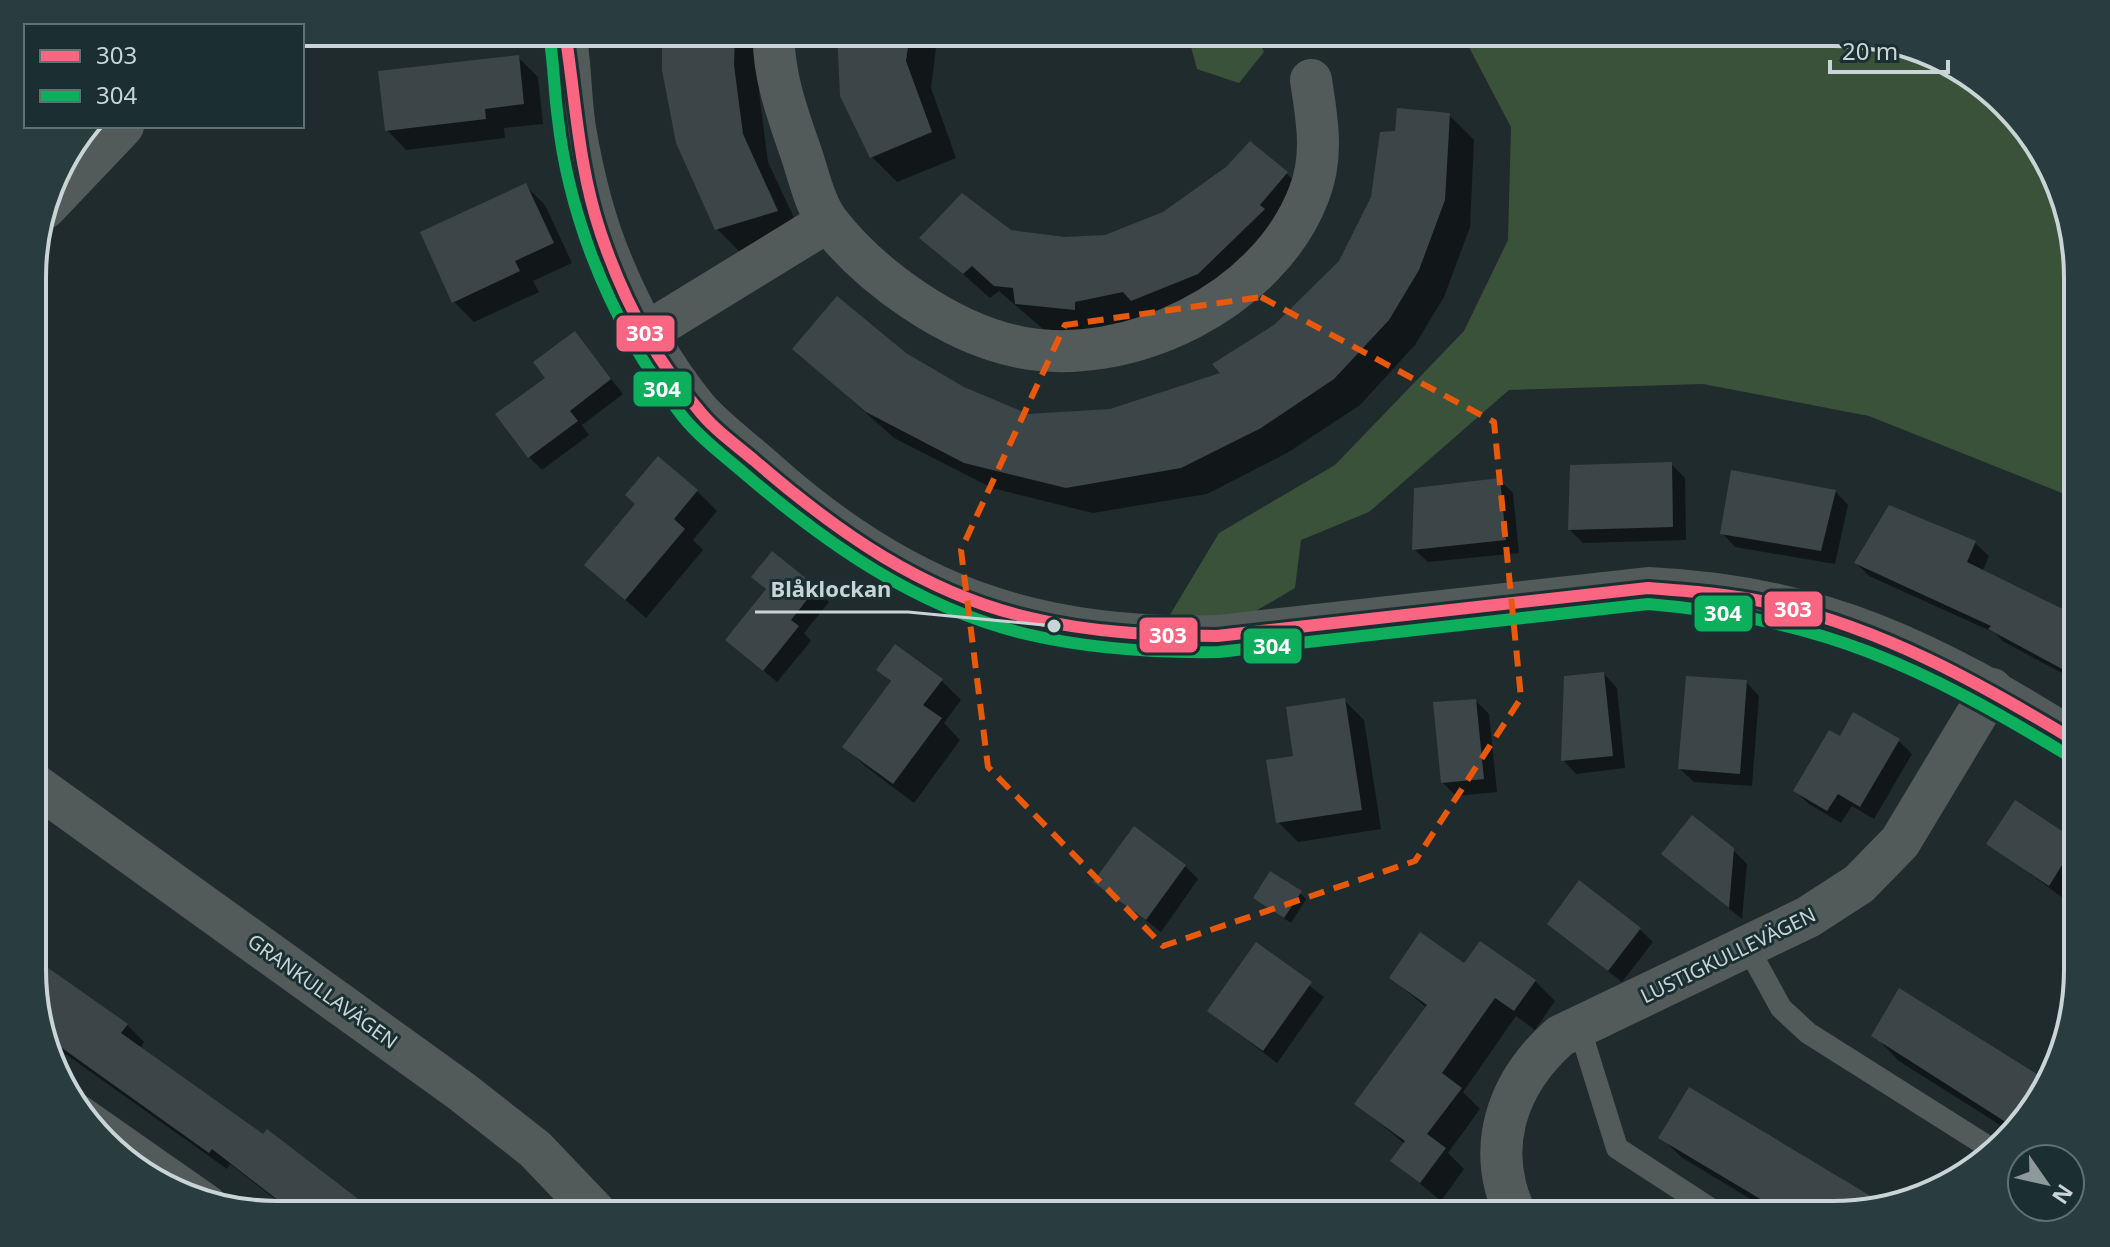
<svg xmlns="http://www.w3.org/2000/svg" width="2110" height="1247" viewBox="0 0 2110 1247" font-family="'Noto Sans',sans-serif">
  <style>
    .green { fill: #3a5239 }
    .shadow { fill: #0007 }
    .building { fill: #3c4648 }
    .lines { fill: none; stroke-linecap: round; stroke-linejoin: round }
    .service { stroke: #525b5a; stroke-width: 22 }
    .minor { stroke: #525b5a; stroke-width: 42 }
    .bus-1-casing { stroke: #1b2f32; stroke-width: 18 }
    .bus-2-casing { stroke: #1b2f32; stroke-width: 18 }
    .bus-1 { stroke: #fa6682; stroke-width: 12 }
    .bus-2 { stroke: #0daf5c; stroke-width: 12 }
    .marked { fill: none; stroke: #e8590c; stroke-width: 6; stroke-dasharray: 16 10; stroke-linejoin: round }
    .labels { text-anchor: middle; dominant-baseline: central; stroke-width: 6; stroke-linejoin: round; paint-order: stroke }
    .street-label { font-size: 20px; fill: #c8d4d5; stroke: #1b2f32 }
    .rim { fill: none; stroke: #c8d4d5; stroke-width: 4 }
    .leader { fill: none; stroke: #c8d4d5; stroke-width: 3 }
    .callout-dot { fill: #c8d4d5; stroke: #1b2f32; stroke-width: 3 }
    .callout-label { font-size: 22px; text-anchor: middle; font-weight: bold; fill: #c8d4d5; stroke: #1b2f32; stroke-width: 6; stroke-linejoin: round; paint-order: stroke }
    .line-badge { stroke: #1b2f32; stroke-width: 3 }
    .badge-label { font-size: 22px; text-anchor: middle; font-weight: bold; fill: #fff }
  </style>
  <rect width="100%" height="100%" fill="#202b2d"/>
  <g class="green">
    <path d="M1187,32H1254L1264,52L1239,83L1197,69Z"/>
    <path d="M1461,32H1833L1956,65L2045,154L2077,261V499L1869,416L1703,384L1509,390L1369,512L1301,540L1295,588L1220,632L1156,638L1219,533L1335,465L1464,331L1508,240L1511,127Z"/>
  </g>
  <g class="shadow">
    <path d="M664,32H760L759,92L768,162L803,237L743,255L717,229Z"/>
    <path d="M839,32H938L931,88L956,158L897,182L871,156Z"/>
    <path d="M518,57L538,77L543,124L504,128L505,138L406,150L387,130Z"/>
    <path d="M1449,115L1474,140L1470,227L1444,297L1415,345L1360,405L1287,453L1207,494L1093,513L992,488L894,438L795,349L905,354L964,389L1028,416L1110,411L1224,374L1340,262L1373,197L1397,133Z"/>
    <path d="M1227,169L1286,173L1312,199L1224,299L1100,335L1043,329L999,291L990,298L922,238L1010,232L1065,239L1105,237L1164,214Z"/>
    <path d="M525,185L545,205L572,263L533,281L539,292L474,322L454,302Z"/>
    <path d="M575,334L623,394L582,425L589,435L542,470L529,457L547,378Z"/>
    <path d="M1671,464L1685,478L1686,540L1583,543L1570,530Z"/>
    <path d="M1500,480L1513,493L1519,553L1428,562L1414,549Z"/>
    <path d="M697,491L717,511L693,540L703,550L646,618L586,565Z"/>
    <path d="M1835,491L1848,505L1835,564L1735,547L1722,533Z"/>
    <path d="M1890,508L1975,543L1989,556L1982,572L2077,618V681L2004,642L1995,633L1869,576L1856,563Z"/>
    <path d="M754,577L815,589L829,602L804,633L811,641L777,682L728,640L767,591Z"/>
    <path d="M879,669L941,680L961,700L944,723L960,740L914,803L865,766L845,747L892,683Z"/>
    <path d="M1604,674L1617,688L1625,768L1576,774L1563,760Z"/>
    <path d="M1746,682L1759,696L1752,786L1694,782L1680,769Z"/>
    <path d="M1344,700L1364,720L1381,829L1298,842L1278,822L1295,758Z"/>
    <path d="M1476,701L1489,714L1497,792L1456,796L1443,783Z"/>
    <path d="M1840,738L1898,740L1912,754L1874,819L1852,806L1841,823L1809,804L1795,791Z"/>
    <path d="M2038,818L2077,844V876L2063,898L2007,857Z"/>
    <path d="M1733,850L1747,864L1742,919L1663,854Z"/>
    <path d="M1185,866L1198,879L1161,932L1096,882Z"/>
    <path d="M1300,893L1306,899L1291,923L1255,898Z"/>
    <path d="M1549,924L1639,929L1653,942L1622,982Z"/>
    <path d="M1256,944L1324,997L1277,1063L1209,1011Z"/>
    <path d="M1465,966L1535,981L1555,1001L1535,1030L1516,1016L1463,1092L1480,1109L1448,1153L1464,1169L1441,1201L1393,1161L1405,1144L1357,1104L1427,1008L1391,978Z"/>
    <path d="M1899,991L2048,1083L2045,1093L2008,1130L1899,1061L1874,1035Z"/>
    <path d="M34,1002L127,1025L144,1042L140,1049L375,1215H295L230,1164L227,1169L50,1043Z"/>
    <path d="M1661,1137L1881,1205L1849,1214L1777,1215L1681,1157Z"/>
  </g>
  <g class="building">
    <path d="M662,32H735L734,65L743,134L778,211L715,230L676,143L662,70Z"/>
    <path d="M837,32H910L906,61L932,132L870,158L840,96Z"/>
    <path d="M519,55L524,104L485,109L486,119L385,131L378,71Z"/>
    <path d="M1397,108L1450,113L1445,200L1419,270L1389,320L1334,379L1261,428L1181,468L1066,488L964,463L866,412L792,349L837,296L906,353L964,387L1028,414L1110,409L1220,373L1212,364L1274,325L1339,261L1371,197L1380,132L1395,131Z"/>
    <path d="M1250,141L1288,172L1260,205L1265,209L1198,274L1131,301L1123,292L1075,302V310L1015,304L1013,288L994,286L972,266L963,274L919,238L962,193L1011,230L1065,237L1105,235L1163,212L1226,167Z"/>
    <path d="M526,183L554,243L515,261L520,271L452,303L420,232Z"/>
    <path d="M575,331L611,379L570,411L578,421L528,458L495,414L545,378L533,362Z"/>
    <path d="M658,456L698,490L674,519L685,529L625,600L584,565L635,504L625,495Z"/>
    <path d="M1672,462L1673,527L1568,530L1570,465Z"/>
    <path d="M1731,470L1836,490L1821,551L1720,534Z"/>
    <path d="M1500,478L1506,540L1412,550L1414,488Z"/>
    <path d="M1889,505L1976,541L1967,562L2077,616V677L1988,629L1991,626L1854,563Z"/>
    <path d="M772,551L817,587L791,620L799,626L763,671L725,640L766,589L751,577Z"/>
    <path d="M895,644L943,679L923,705L942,718L893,784L842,747L891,681L876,670Z"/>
    <path d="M1604,672L1613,756L1561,761L1564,676Z"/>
    <path d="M1686,676L1747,680L1740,774L1678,769Z"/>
    <path d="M1345,698L1362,810L1276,823L1266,760L1293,756L1286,707Z"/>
    <path d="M1476,699L1484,779L1441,783L1433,702Z"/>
    <path d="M1853,712L1900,739L1860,807L1838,794L1827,811L1793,791L1829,730L1840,736Z"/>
    <path d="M2015,800L2077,841L2049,886L1986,844Z"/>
    <path d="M1692,815L1734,848L1729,908L1661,854Z"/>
    <path d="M1134,826L1186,865L1146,920L1093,882Z"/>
    <path d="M1270,871L1302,891L1284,918L1253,898Z"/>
    <path d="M1579,880L1641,928L1608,971L1547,924Z"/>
    <path d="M1420,932L1464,963L1480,941L1536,980L1514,1011L1495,998L1442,1073L1462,1088L1427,1134L1446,1148L1420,1183L1390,1161L1405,1141L1354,1104L1427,1005L1389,978Z"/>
    <path d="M1256,942L1312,982L1263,1051L1207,1011Z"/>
    <path d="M34,958L128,1024L121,1033L263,1134L267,1129L379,1215H297L212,1149L209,1153L48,1038L34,1002Z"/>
    <path d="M1899,988L2048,1081L2045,1093L2012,1126L1871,1036Z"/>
    <path d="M1689,1087L1884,1204L1849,1214L1787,1215L1658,1138Z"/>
  </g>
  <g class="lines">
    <g class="service">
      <path d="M1747,946L1781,1008L1808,1033L1990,1148"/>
      <path d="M1579,1026L1617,1148L1720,1215"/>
      <path d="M70,1098L213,1198"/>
    </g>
    <g class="minor">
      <path d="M565,32C571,64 570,97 575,128C583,176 595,224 614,268C635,318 663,367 697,409C716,431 743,450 765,470C902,593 1032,641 1217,636L1648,588C1823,596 1932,652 2077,742"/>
      <path d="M774,32C772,71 787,113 800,150C808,172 814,204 829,223C872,278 950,333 1019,347C1129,369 1269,300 1309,194C1324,156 1317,119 1311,80"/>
      <path d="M45,208L123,126"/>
      <path d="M646,333L827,222"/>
      <path d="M34,784L461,1091L535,1149L598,1215"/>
      <path d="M1516,1215C1484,1148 1507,1083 1560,1036L1808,917L1859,884L1900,842L1992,689"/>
    </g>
    <defs>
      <path id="bus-1" d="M565,32C576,102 578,166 601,234C622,296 654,358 697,408C713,429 735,444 755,461C836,531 924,594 1031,618C1092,633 1154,635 1217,636L1648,588C1689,591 1730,594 1770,603C1882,628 1980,683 2077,742"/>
      <path id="bus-2" d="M549,35C554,63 554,91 558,119C563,165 575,211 591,254C613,312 644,368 683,417C701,439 724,456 745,474C828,545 918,608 1026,634C1090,649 1154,653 1219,652L1648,604C1821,618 1923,667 2069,756"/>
    </defs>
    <use href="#bus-1" class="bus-1-casing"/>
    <use href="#bus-2" class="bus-2-casing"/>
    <use href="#bus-1" class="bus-1"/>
    <use href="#bus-2" class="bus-2"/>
  </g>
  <path class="marked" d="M1261,297L1494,422L1521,698L1415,861L1163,946L988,767L961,550L1065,325Z"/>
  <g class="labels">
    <g class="street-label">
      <text transform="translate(1728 955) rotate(-26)">LUSTIGKULLEVÄGEN</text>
      <text transform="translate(323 991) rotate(36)">GRANKULLAVÄGEN</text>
    </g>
  </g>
  <path d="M0 0H2110V1247H0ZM277 46H1833A231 231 0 0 1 2064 277V970A231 231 0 0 1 1833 1201H277A231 231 0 0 1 46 970V277A231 231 0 0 1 277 46Z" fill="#293c3f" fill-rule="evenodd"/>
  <path class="rim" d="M277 46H1833A231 231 0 0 1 2064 277V970A231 231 0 0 1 1833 1201H277A231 231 0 0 1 46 970V277A231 231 0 0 1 277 46Z"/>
  <path class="leader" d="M1054 626L908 612H755"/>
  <circle class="callout-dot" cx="1054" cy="626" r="8"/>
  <g class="callout-label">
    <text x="831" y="597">Blåklockan</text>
  </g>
  <g class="line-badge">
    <rect x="615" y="314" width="61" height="39" rx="8" fill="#fa6682"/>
    <rect x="632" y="370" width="61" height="38" rx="8" fill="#0daf5c"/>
    <rect x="1763" y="590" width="61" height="38" rx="8" fill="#fa6682"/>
    <rect x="1693" y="594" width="61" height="39" rx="8" fill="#0daf5c"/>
    <rect x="1138" y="616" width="61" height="38" rx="8" fill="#fa6682"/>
    <rect x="1242" y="627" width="61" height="38" rx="8" fill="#0daf5c"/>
  </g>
  <g class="badge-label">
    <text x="645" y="341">303</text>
    <text x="662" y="397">304</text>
    <text x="1793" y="617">303</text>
    <text x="1723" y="621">304</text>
    <text x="1168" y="643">303</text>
    <text x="1272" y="654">304</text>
  </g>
  <rect x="24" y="24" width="280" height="104" fill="#1b2f32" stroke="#607173" stroke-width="2"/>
  <rect x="40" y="50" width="40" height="12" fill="#fa6682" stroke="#607173" stroke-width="2"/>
  <text x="96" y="64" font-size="24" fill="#c8d4d5">303</text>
  <rect x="40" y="90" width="40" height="12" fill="#0daf5c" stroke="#607173" stroke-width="2"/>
  <text x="96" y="104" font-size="24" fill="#c8d4d5">304</text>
  <g transform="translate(2046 1183) rotate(124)"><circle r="38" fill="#1b2f32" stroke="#607173" stroke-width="2"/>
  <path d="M0-6L14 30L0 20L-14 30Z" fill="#8d999a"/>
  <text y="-12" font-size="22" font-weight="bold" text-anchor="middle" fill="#c8d4d5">N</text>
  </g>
  <path d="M1830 60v12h118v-12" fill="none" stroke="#c8d4d5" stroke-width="4"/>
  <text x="1842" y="60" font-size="24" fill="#c8d4d5" stroke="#1b2f32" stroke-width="6" paint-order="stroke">20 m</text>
</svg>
